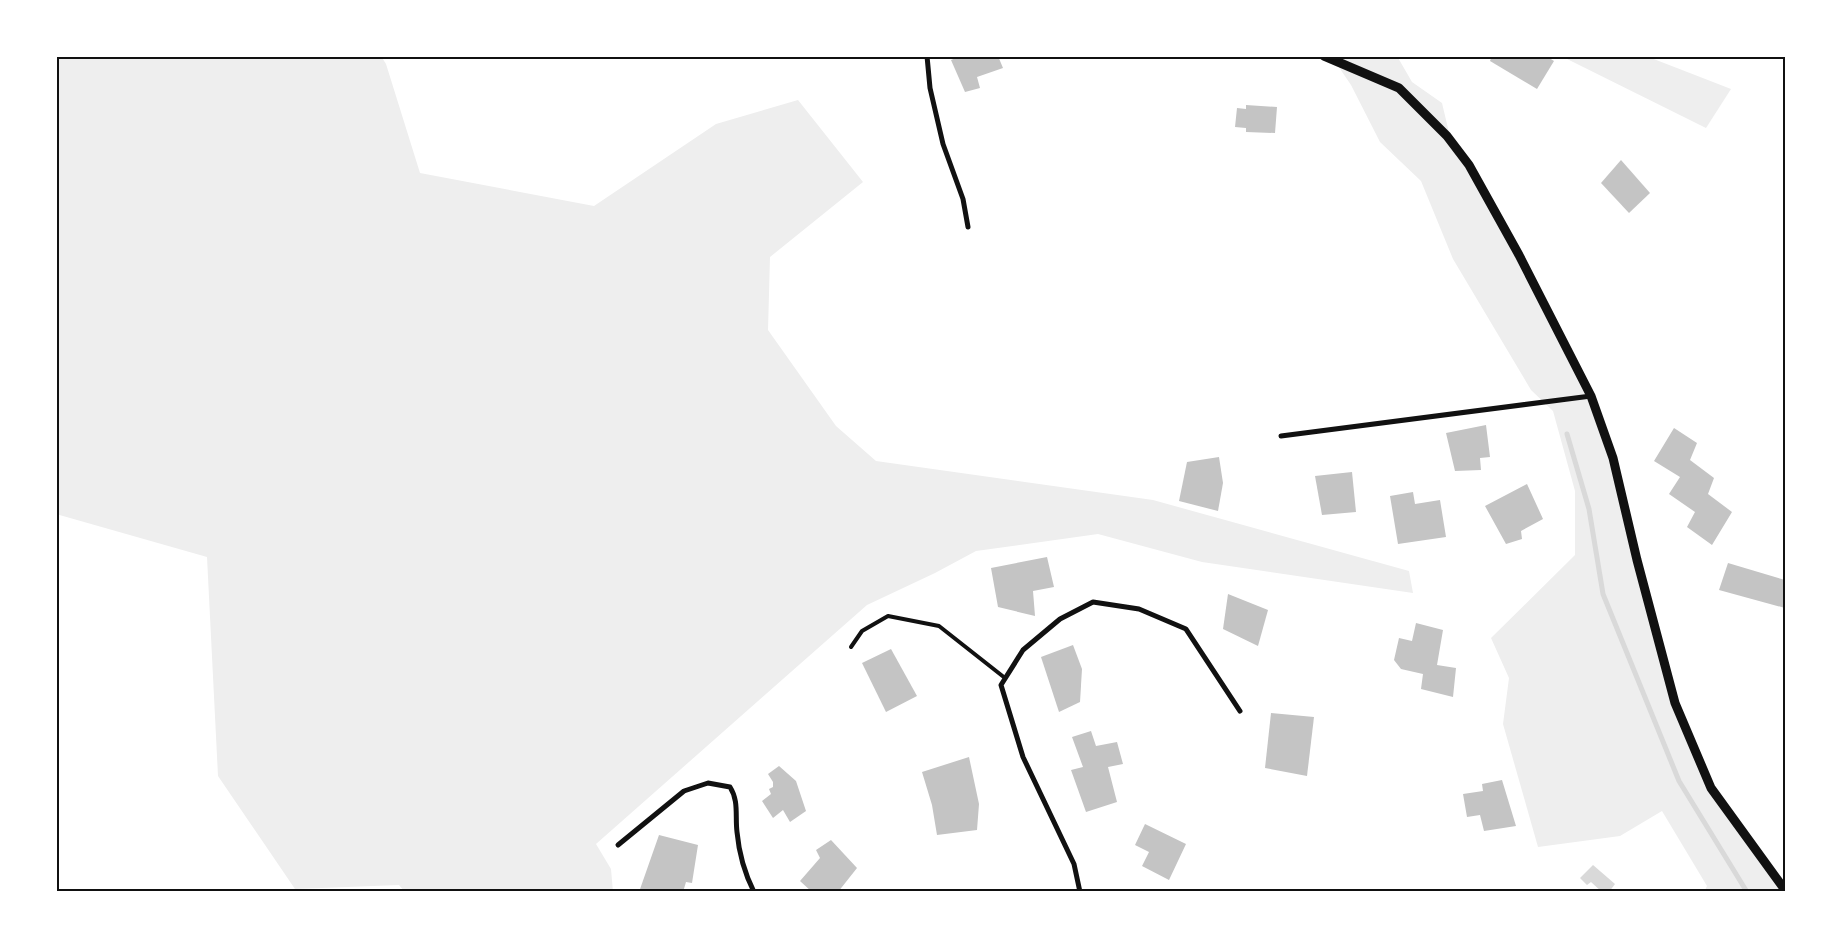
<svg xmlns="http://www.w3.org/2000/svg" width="1841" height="948" viewBox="0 0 1841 948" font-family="'Varela Round',sans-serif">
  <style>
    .green { fill: #eee }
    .water { fill: #d9d9d9 }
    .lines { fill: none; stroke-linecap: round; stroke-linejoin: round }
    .stream { stroke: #d9d9d9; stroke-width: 5 }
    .building { fill: #c4c4c4 }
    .service { stroke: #111; stroke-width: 4 }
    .minor { stroke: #111; stroke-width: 5 }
    .tertiary { stroke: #111; stroke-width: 9 }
    .neatline { fill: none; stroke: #111; stroke-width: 2 }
  </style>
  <rect width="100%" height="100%" fill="#fff"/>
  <g class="green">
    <path d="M56,56H381L386,64L420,173L594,206L716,124L798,100L863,182L770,257L768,330L836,426L876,461L1153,500L1409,571L1413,593L1202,562L1098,534L976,551L935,573L867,605L596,844L611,869L613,892H405L399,885L295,889L218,776L207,557L56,514Z"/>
    <path d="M1324,56H1397L1412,82L1442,103L1451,141L1469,165L1591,396L1618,471L1663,658L1711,788L1785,892H1704L1707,886L1662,811L1620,836L1538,847L1503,724L1509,678L1491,638L1575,555V491L1553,411L1531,390L1453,259L1421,181L1380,142L1351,85L1334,60Z"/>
    <path d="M1561,56H1646L1731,89L1706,128Z"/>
  </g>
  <path class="water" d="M1593,865L1615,884L1609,892H1602L1591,882L1587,885L1580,878Z"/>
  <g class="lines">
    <path class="stream" d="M1567,434L1589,509L1603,594L1679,781L1747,892"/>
  </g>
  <g class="building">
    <path d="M961,56H998L1003,68L977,77L980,88L965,92L951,60Z"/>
    <path d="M1492,56H1546L1554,61L1537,89L1490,61Z"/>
    <path d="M1246,105L1277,107L1275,133L1246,132V128L1235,127L1237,108L1246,109Z"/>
    <path d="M1621,160L1650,193L1629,213L1601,183Z"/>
    <path d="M1486,425L1490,457L1480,458L1481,470L1455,471L1446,433Z"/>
    <path d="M1674,428L1697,443L1690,460L1714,478L1708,494L1732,512L1712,545L1687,527L1695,512L1669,494L1680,477L1654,461Z"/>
    <path d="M1219,457L1223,483L1218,511L1179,501L1187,462Z"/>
    <path d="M1352,472L1356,512L1322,515L1315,476Z"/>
    <path d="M1527,484L1543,519L1521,531L1522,539L1506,544L1485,506Z"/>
    <path d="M1413,492L1415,504L1440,500L1446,537L1398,544L1390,496Z"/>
    <path d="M1047,557L1054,587L1033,591L1035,616L998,607L991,568Z"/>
    <path d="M1728,563L1785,580V608L1719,590Z"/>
    <path d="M1228,594L1268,610L1258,646L1223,629Z"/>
    <path d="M1416,623L1443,630L1437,665L1456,668L1453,697L1421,689L1423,674L1401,669L1394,660L1399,638L1412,641Z"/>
    <path d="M1073,645L1082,669L1080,702L1059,712L1041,657Z"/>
    <path d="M891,649L917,696L886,712L862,663Z"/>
    <path d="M1271,713L1314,717L1307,776L1265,768Z"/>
    <path d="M1091,731L1096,746L1117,742L1123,764L1108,767L1117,802L1086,812L1071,770L1083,767L1072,737Z"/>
    <path d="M969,757L979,804L977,830L937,835L932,805L922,772Z"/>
    <path d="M779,766L796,781L806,811L790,822L783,810L773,818L762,801L771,794L769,789L773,787V782L768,774Z"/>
    <path d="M1502,780L1516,826L1484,831L1480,815L1467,817L1463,794L1483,791L1482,784Z"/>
    <path d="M1145,824L1186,844L1169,880L1142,866L1149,852L1135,845Z"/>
    <path d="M659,835L698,845L692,883L686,882L683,892H639Z"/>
    <path d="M831,840L857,868L838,892H812L800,881L820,858L816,850Z"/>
  </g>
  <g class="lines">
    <path class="service" d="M851,647L862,631L888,616L939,626L1005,678"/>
    <g class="minor">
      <path d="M927,56L930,88L943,144L963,199L968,227"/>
      <path d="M1281,436L1591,396"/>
      <path d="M618,845L684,791L708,783L730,787C739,801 735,816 737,832C739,854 744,872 754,892"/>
      <path d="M1080,892L1074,864L1023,757L1001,685L1023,650L1060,619L1093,602L1139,609L1186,629L1240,711"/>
    </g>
    <path class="tertiary" d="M1324,56L1399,88L1447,136L1469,165L1519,255L1591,396L1613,458L1637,560L1675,703L1711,788L1785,890"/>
  </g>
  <rect width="1841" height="948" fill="none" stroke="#ffffff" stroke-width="115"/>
  <rect x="58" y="58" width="1726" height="832" class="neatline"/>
</svg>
